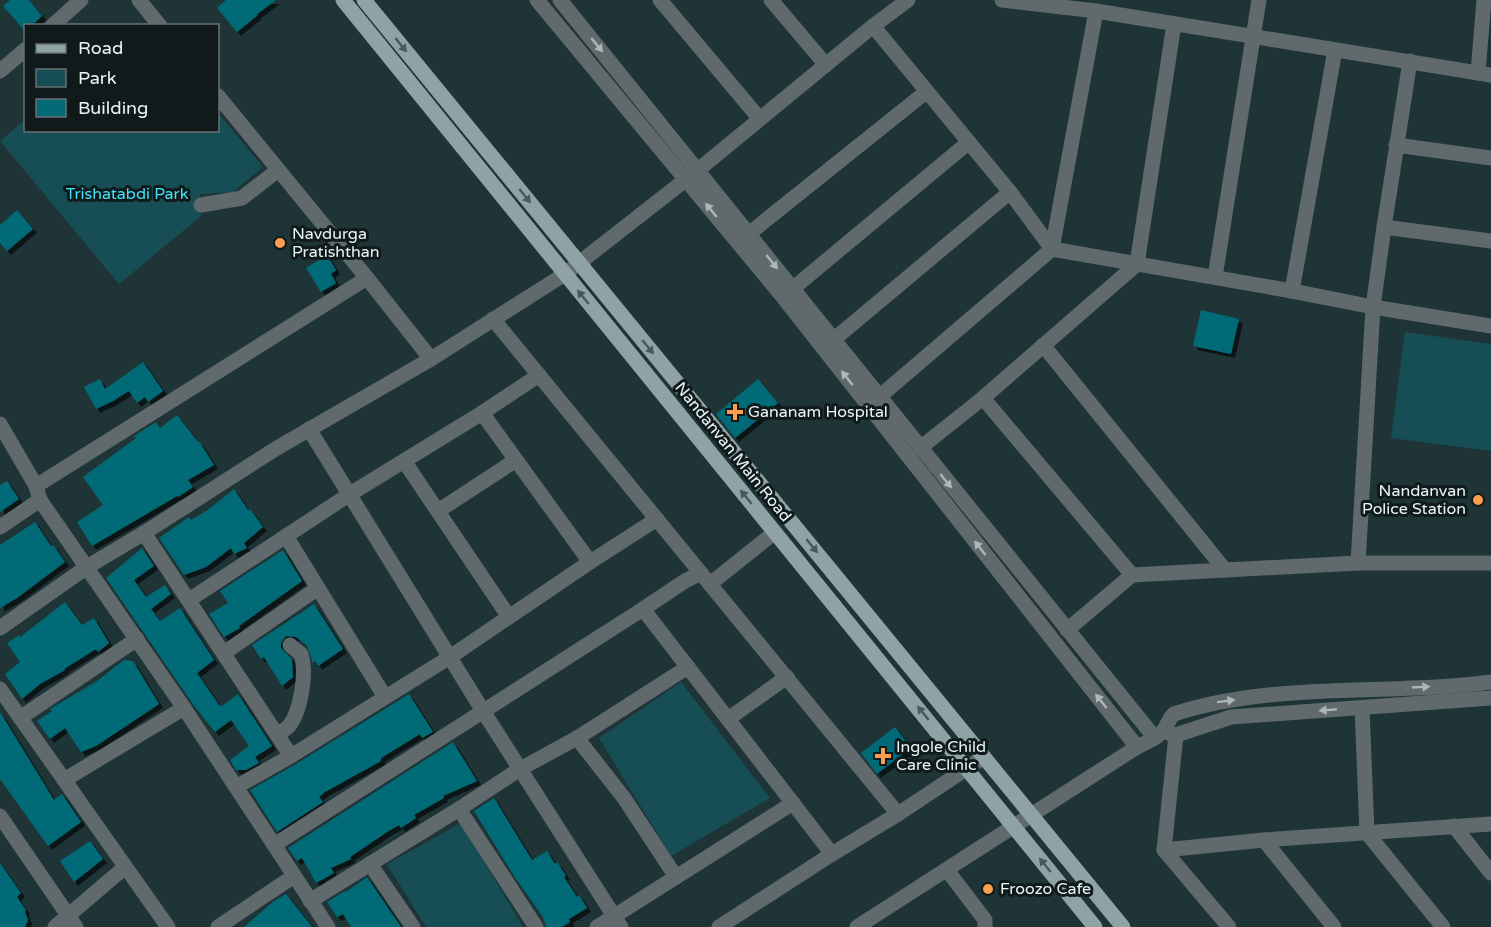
<svg xmlns="http://www.w3.org/2000/svg" width="1491" height="927" viewBox="0 0 1491 927" font-family="'Varela Round',sans-serif">
  <style>
    .green { fill: #174e56 }
    .building { fill: #036a76; filter: url(#shadow) }
    .lines { fill: none; stroke-linecap: round; stroke-linejoin: round }
    .minor { stroke: #606a6c; stroke-width: 15 }
    .major { stroke: #8fa3a7; stroke-width: 15 }
    .oneway { fill: #49585a }
    .oneway2 { fill: #abb7b9 }
    .poi-dot { fill: #fb9e50; stroke: #101a1b; stroke-width: 2 }
    .labels { text-anchor: middle; dominant-baseline: central; stroke-width: 6; stroke-linejoin: round; paint-order: stroke }
    .park-label { font-size: 16px; fill: #41e4fa; stroke: #101a1b }
    .poi-label { font-size: 16px; fill: #e9f6f8; stroke: #101a1b; text-anchor: start }
    .street-label { font-size: 16px; fill: #e9f6f8; stroke: #101a1b }
  </style>
  <defs>
    <filter id="shadow"><feDropShadow dx="4" dy="4" stdDeviation="0" flood-color="#0009"/></filter>
  </defs>
  <rect width="100%" height="100%" fill="#1f3437"/>
  <g class="green">
    <path d="M218,113L263,167L233,192L200,194L201,216L119,284L0,141L25,120L26,130H218Z"/>
    <path d="M1405,332L1491,344V451L1391,438Z"/>
    <path d="M681,682L770,798L671,856L599,738Z"/>
    <path d="M461,823L523,927H426L387,864Z"/>
  </g>
  <g class="building">
    <path d="M10,0H29L42,16L31,26H26L25,31L3,6Z"/>
    <path d="M226,0H276L256,15H258L237,32L217,8Z"/>
    <path d="M17,210L33,229L7,251L0,243V225Z"/>
    <path d="M327,255L336,270L331,274L336,283L321,292L306,268Z"/>
    <path d="M1201,310L1239,319L1231,354L1193,346Z"/>
    <path d="M143,362L163,391L148,402L145,397L137,403L129,391L113,401L96,409L84,387L100,379L105,389Z"/>
    <path d="M758,379L778,403L735,438L716,414Z"/>
    <path d="M177,415L198,442L199,441L214,465L188,480L193,487L178,497L177,496L92,546L77,522L103,505L83,477L136,438L134,436L156,422L160,428Z"/>
    <path d="M7,481L19,499L0,512V485Z"/>
    <path d="M234,489L248,510L250,509L263,527L244,543L247,548L234,554L231,548L206,567L184,575L159,538L189,517L191,520L209,509Z"/>
    <path d="M35,522L51,546L53,545L65,562L17,598L0,608V545Z"/>
    <path d="M142,548L154,566L134,580L146,597L165,585L171,594L151,609L160,621L180,608L214,660L197,673L219,705L222,706L238,694L272,746L255,757L259,763L246,770H236L230,760L249,746L231,720L215,732L195,707L106,578Z"/>
    <path d="M283,550L302,581L239,626L240,628L224,637L209,614L228,603L220,591Z"/>
    <path d="M65,602L82,625L94,618L109,643L98,652L96,649L64,669L65,670L40,684L22,699L5,674L20,662L7,643L19,635L20,637Z"/>
    <path d="M314,604L343,649L318,666L315,661L313,663L307,646L296,637L286,636L281,643V648L292,659L293,677L282,686L264,657L261,659L252,645Z"/>
    <path d="M124,660L133,661L159,704L96,746L81,752L65,728L50,739L37,721L52,711L50,709L97,681Z"/>
    <path d="M409,694L433,732L422,738L420,734L381,758V761L325,792L319,797L323,802L277,832L250,790L296,764Z"/>
    <path d="M0,712L54,800L62,794L81,822L48,846L0,779Z"/>
    <path d="M895,727L911,748L877,774L861,753Z"/>
    <path d="M453,742L477,781L443,796L444,798L414,815L416,818L401,828L399,825L387,832L350,857L351,859L331,868L334,873L316,883L302,858L297,861L288,848Z"/>
    <path d="M494,798L532,860L547,851L555,864L557,862L566,876L564,877L577,897L579,895L587,908L569,919L570,922L562,927H546L543,917L516,879L474,811Z"/>
    <path d="M90,841L103,859L74,882L60,861Z"/>
    <path d="M0,863L21,893L17,897L26,910L25,912L28,920L25,927H0Z"/>
    <path d="M367,877L401,927H351L343,914L337,917L327,902L345,891L346,892Z"/>
    <path d="M286,894L312,927H244L274,901Z"/>
  </g>
  <g class="lines">
    <g class="minor">
      <path d="M139,0L160,26"/>
      <path d="M537,0L783,297L1137,747"/>
      <path d="M560,0L1155,738"/>
      <path d="M660,0L759,118"/>
      <path d="M771,0L826,65"/>
      <path d="M1002,0L1096,11L1491,75"/>
      <path d="M1096,11L1052,249L1292,291L1373,307L1491,326"/>
      <path d="M52,26L81,0"/>
      <path d="M873,26L1010,192L1052,249L879,397"/>
      <path d="M0,71L26,49"/>
      <path d="M1478,73L1484,0"/>
      <path d="M218,96L367,278"/>
      <path d="M1396,145L1491,158"/>
      <path d="M201,205L242,198L278,170"/>
      <path d="M1384,227L1491,241"/>
      <path d="M741,240L926,92"/>
      <path d="M1215,277L1259,0"/>
      <path d="M1292,291L1335,50"/>
      <path d="M785,295L969,142"/>
      <path d="M1043,345L1225,570"/>
      <path d="M826,346L1010,192"/>
      <path d="M983,398L1132,575L1067,630"/>
      <path d="M482,413L539,375"/>
      <path d="M0,424L36,486L40,500L184,708L328,927"/>
      <path d="M309,429L483,711L621,927"/>
      <path d="M920,448L983,398L1137,264L1174,24"/>
      <path d="M404,461L509,617"/>
      <path d="M36,486L367,278L431,359"/>
      <path d="M438,511L516,460"/>
      <path d="M0,527L40,500"/>
      <path d="M144,533L291,756L450,657L590,562L482,413L350,494L189,600"/>
      <path d="M286,536L385,697"/>
      <path d="M590,562L657,519"/>
      <path d="M1358,563H1491"/>
      <path d="M1132,575L1358,563L1373,307L1384,227L1410,61"/>
      <path d="M710,584L775,532"/>
      <path d="M643,609L685,581L701,573"/>
      <path d="M0,628L87,567L144,533L277,448L431,359L565,274L698,170L873,26L908,0"/>
      <path d="M224,653L318,588"/>
      <path d="M0,689L168,927"/>
      <path d="M1362,708L1367,833L1443,927"/>
      <path d="M20,718L137,639"/>
      <path d="M728,719L787,677"/>
      <path d="M1168,733L1176,735L1231,717L1491,698"/>
      <path d="M278,735C281,732 286,729 289,726C301,711 307,672 301,654L290,645"/>
      <path d="M1176,735L1164,850L1264,840L1491,824"/>
      <path d="M577,738L624,798L676,877"/>
      <path d="M64,780L184,708"/>
      <path d="M236,787L291,756"/>
      <path d="M459,809L536,927"/>
      <path d="M898,814L984,757"/>
      <path d="M0,816L76,927"/>
      <path d="M1454,826L1491,873"/>
      <path d="M1264,840L1334,927"/>
      <path d="M274,845L643,609L832,854L898,814L493,319"/>
      <path d="M1164,850L1229,927"/>
      <path d="M370,864L413,927"/>
      <path d="M947,870L985,920V927"/>
      <path d="M310,901L459,809L520,769L577,738L688,667"/>
      <path d="M55,927L125,867"/>
      <path d="M218,927L294,876"/>
      <path d="M597,927L793,803"/>
      <path d="M719,927L832,854"/>
      <path d="M857,927L1137,747C1145,743 1158,738 1163,731C1168,725 1168,719 1174,714C1275,681 1387,696 1491,682"/>
    </g>
    <g class="major">
      <path d="M343,0L1095,927"/>
      <path d="M364,0L1123,927"/>
    </g>
  </g>
  <defs><path id="oneway-solid" d="M-6-.8H1V-3.2L6.5 0L1 3.2V.8H-6Z" transform="scale(1.5)"/></defs>
  <g class="oneway">
    <use href="#oneway-solid" transform="translate(401 45) rotate(51)"/>
    <use href="#oneway-solid" transform="translate(525 196) rotate(51)"/>
    <use href="#oneway-solid" transform="translate(583 297) rotate(-129)"/>
    <use href="#oneway-solid" transform="translate(648 347) rotate(51)"/>
    <use href="#oneway-solid" transform="translate(746 497) rotate(-129)"/>
    <use href="#oneway-solid" transform="translate(812 546) rotate(51)"/>
    <use href="#oneway-solid" transform="translate(923 713) rotate(-129)"/>
    <use href="#oneway-solid" transform="translate(1045 865) rotate(-129)"/>
  </g>
  <g class="oneway2">
    <use href="#oneway-solid" transform="translate(597 45) rotate(51)"/>
    <use href="#oneway-solid" transform="translate(711 210) rotate(-129)"/>
    <use href="#oneway-solid" transform="translate(772 262) rotate(51)"/>
    <use href="#oneway-solid" transform="translate(847 378) rotate(-128)"/>
    <use href="#oneway-solid" transform="translate(946 481) rotate(51)"/>
    <use href="#oneway-solid" transform="translate(980 548) rotate(-128)"/>
    <use href="#oneway-solid" transform="translate(1421 687) rotate(-3)"/>
    <use href="#oneway-solid" transform="translate(1101 701) rotate(-128)"/>
    <use href="#oneway-solid" transform="translate(1226 701) rotate(-7)"/>
    <use href="#oneway-solid" transform="translate(1328 710) rotate(176)"/>
  </g>
  <g class="poi-dot">
    <circle cx="280" cy="243" r="6"/>
    <path d="M732 403h6v6h6v6h-6v6h-6v-6h-6v-6h6z"/>
    <circle cx="1478" cy="500" r="6"/>
    <path d="M880 747h6v6h6v6h-6v6h-6v-6h-6v-6h6z"/>
    <circle cx="988" cy="889" r="6"/>
  </g>
  <g class="labels">
    <g class="park-label">
      <text x="127" y="194">Trishatabdi Park</text>
    </g>
    <g class="poi-label">
      <text x="292" y="234">Navdurga<tspan x="292" dy="18">Pratishthan</tspan></text>
      <text x="748" y="412">Gananam Hospital</text>
      <text x="1466" y="491" text-anchor="end">Nandanvan<tspan x="1466" dy="18">Police Station</tspan></text>
      <text x="896" y="747">Ingole Child<tspan x="896" dy="18">Care Clinic</tspan></text>
      <text x="1000" y="889">Froozo Cafe</text>
    </g>
    <g class="street-label">
      <text transform="translate(733 452) rotate(51)">Nandanvan Main Road</text>
    </g>
  </g>
  <rect x="24" y="24" width="195" height="108" fill="#101a1b" stroke="#677273" stroke-width="1.5"/>
  <rect x="36" y="44" width="30" height="9" fill="#8fa3a7" stroke="#677273" stroke-width="1.5"/>
  <text x="78" y="54" font-size="18" fill="#e9f6f8">Road</text>
  <rect x="36" y="69" width="30" height="18" fill="#174e56" stroke="#677273" stroke-width="1.5"/>
  <text x="78" y="84" font-size="18" fill="#e9f6f8">Park</text>
  <rect x="36" y="99" width="30" height="18" fill="#036a76" stroke="#677273" stroke-width="1.5"/>
  <text x="78" y="114" font-size="18" fill="#e9f6f8">Building</text>
</svg>
